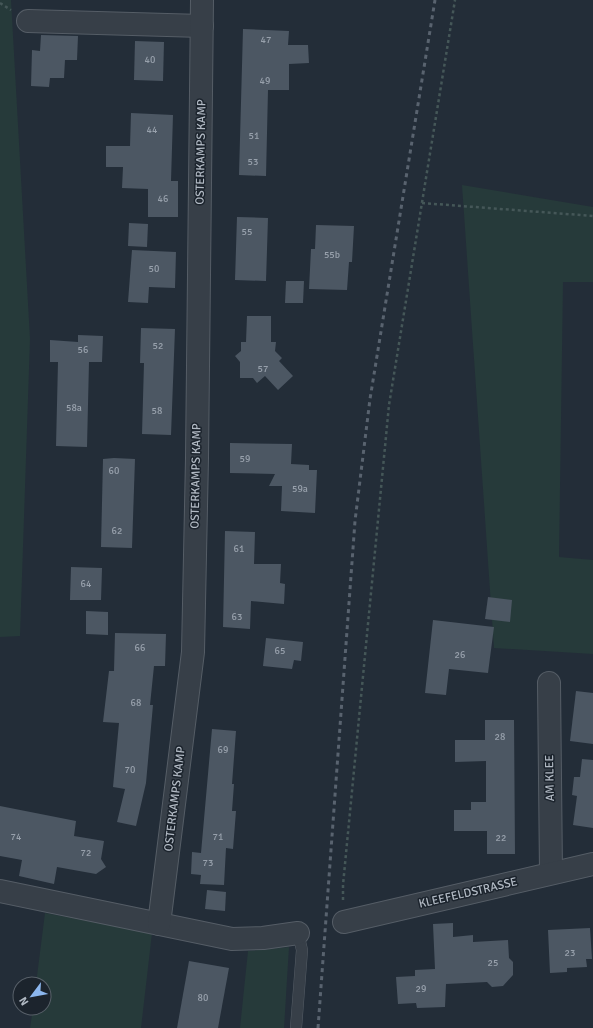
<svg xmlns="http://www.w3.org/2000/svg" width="593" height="1028" viewBox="0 0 593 1028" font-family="Signika,sans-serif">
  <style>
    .green { fill: #263a3a }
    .building { fill: #4c5763 }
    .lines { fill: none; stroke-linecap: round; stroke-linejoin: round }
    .service-casing { stroke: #555d66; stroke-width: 12 }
    .minor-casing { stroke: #555d66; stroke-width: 24 }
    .path { stroke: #455758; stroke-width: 2.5; stroke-dasharray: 3 3; stroke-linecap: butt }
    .service { stroke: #373f48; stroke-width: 11 }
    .minor { stroke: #373f48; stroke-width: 22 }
    .rail { stroke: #59636f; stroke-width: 3; stroke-dasharray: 4 4; stroke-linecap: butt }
    .labels { text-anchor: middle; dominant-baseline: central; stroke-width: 3; stroke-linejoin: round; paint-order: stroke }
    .number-label { font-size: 10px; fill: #98a1ac }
    .street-label { font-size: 12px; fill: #b2bac4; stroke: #1c242d }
  </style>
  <rect width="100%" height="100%" fill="#232d38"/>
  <g class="green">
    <path d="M0,0H11L30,339L20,636L0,637Z"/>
    <path d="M462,185L593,207V282H563L559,557L593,560V654L494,648Z"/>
    <path d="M45,913L152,933L141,1028H30L33,1008H44V984H36Z"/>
    <path d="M289,947L284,1028H240L248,951Z"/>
  </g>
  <g class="building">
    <path d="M243,29L289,31L288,45H308L309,63L289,64V90H268L266,176L239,175Z"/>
    <path d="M41,35L78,36L77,60H65L64,78H50L49,87L31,86L32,50L40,51Z"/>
    <path d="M135,41L164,42L163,81L134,80Z"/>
    <path d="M131,113L173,115L171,181H178V217H148V189L122,188L123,167H106V146H130Z"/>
    <path d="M237,217L268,218L266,281L235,280Z"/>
    <path d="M129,223L148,224L147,247L128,246Z"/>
    <path d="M316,225L354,226L352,262H349L347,290L309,289L311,249H315Z"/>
    <path d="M132,250L176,252L175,288L149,287L148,303L128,302Z"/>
    <path d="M286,281H304L303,303H285Z"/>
    <path d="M247,316H271V342H276L275,351L282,358L279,361L293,376L278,390L265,376L257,383L253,378H240V362L235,356L241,351V342H246Z"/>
    <path d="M141,328L175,329L171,435L142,434L144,363H140Z"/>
    <path d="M78,335L103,336L102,362H89L87,447L56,446L58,362H50V340L78,342Z"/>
    <path d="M230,443L292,444L291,464L309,465V470H317L315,513L281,511L282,486H269L275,474L230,473Z"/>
    <path d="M114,458L135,459L132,548L101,547L103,459Z"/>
    <path d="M225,531L255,532L254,564H281L280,583L285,584L284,604L251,601L250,629L223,627Z"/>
    <path d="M71,567L102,568L101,600H70Z"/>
    <path d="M488,597L512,600L510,622L485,619Z"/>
    <path d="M86,611L108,612V635L86,634Z"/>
    <path d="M433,620L494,627L488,673L449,669L446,695L425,693Z"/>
    <path d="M115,633L166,634L165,666H154L150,705H153L146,783L136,826L117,822L125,789L113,787L119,723L103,722L109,671H114Z"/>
    <path d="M266,638L303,642L301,661L294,660L292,669L263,666Z"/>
    <path d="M576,691L593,693V744L570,741Z"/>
    <path d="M485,720H514L515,854H487V831H454V810H471V802H486V761L455,762V740H485Z"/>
    <path d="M212,729L236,731L232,784H234L232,811H236L233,849L226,848L224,885L200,884L201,875L191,874L192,852L201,853Z"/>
    <path d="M582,759L593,760V828L573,825L577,796L572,795L574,777H580Z"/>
    <path d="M0,806L76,821L74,836L104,841L101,859L106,867L96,874L57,867L54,884L19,876L22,860L0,856Z"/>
    <path d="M207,890L226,892L225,911L205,909Z"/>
    <path d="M453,923V937L473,935V942L508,940L509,958L513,962V975L503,986L492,987L487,982L446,984L445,1007L417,1008L416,1003L398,1004L396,977L415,976V970L435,969L433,924Z"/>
    <path d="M590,928L592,959H586L587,967L567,968V972L550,973L548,930Z"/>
    <path d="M189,961L229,968L218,1028H177Z"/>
  </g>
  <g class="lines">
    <defs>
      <path id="service" d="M296,1028L302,950L298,933"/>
      <g id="minor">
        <path d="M28,21L202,26"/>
        <path d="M549,683L551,873"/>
        <path d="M0,891L232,939L263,938L298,933"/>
        <path d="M344,922L593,864"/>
        <path d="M159,924L193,652L197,458L202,0"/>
      </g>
    </defs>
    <use href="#service" class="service-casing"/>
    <use href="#minor" class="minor-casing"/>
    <g class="path">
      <path d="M0,3L11,10"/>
      <path d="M422,203L593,216"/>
      <path d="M343,900V885L389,405L455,0"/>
    </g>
    <use href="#service" class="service"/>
    <use href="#minor" class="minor"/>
    <path class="rail" d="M318,1028L355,521L370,399L435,0"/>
  </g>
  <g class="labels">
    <g class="number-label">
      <text x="266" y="40">47</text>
      <text x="150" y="60">40</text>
      <text x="265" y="81">49</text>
      <text x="152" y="130">44</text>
      <text x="254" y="136">51</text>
      <text x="253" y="162">53</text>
      <text x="163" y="199">46</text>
      <text x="247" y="232">55</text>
      <text x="332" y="255">55b</text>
      <text x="154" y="269">50</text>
      <text x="158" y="346">52</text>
      <text x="83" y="350">56</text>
      <text x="263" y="369">57</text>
      <text x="74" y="408">58a</text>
      <text x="157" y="411">58</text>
      <text x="245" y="459">59</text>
      <text x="114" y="471">60</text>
      <text x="300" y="489">59a</text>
      <text x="117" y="531">62</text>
      <text x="239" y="549">61</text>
      <text x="86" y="584">64</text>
      <text x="237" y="617">63</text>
      <text x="140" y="648">66</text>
      <text x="280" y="651">65</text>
      <text x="460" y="655">26</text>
      <text x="136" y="703">68</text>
      <text x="500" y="737">28</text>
      <text x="223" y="750">69</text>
      <text x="130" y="770">70</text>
      <text x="16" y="837">74</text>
      <text x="218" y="837">71</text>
      <text x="501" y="838">22</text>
      <text x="86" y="853">72</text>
      <text x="208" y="863">73</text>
      <text x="570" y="953">23</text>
      <text x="493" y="963">25</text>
      <text x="421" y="989">29</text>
      <text x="203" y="998">80</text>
    </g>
    <g class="street-label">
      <text transform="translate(201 152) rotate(-89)">OSTERKAMPS KAMP</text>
      <text transform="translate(196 476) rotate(-89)">OSTERKAMPS KAMP</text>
      <text transform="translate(550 778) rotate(-91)">AM KLEE</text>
      <text transform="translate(175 799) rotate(-83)">OSTERKAMPS KAMP</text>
      <text transform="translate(468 893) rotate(-13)">KLEEFELDSTRASSE</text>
    </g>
  </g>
  <g transform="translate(32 996) rotate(238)"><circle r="19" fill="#1c242d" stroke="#586069"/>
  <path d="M0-3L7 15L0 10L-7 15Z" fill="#8cb7ef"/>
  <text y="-6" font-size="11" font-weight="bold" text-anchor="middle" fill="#b2bac4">N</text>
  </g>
</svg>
